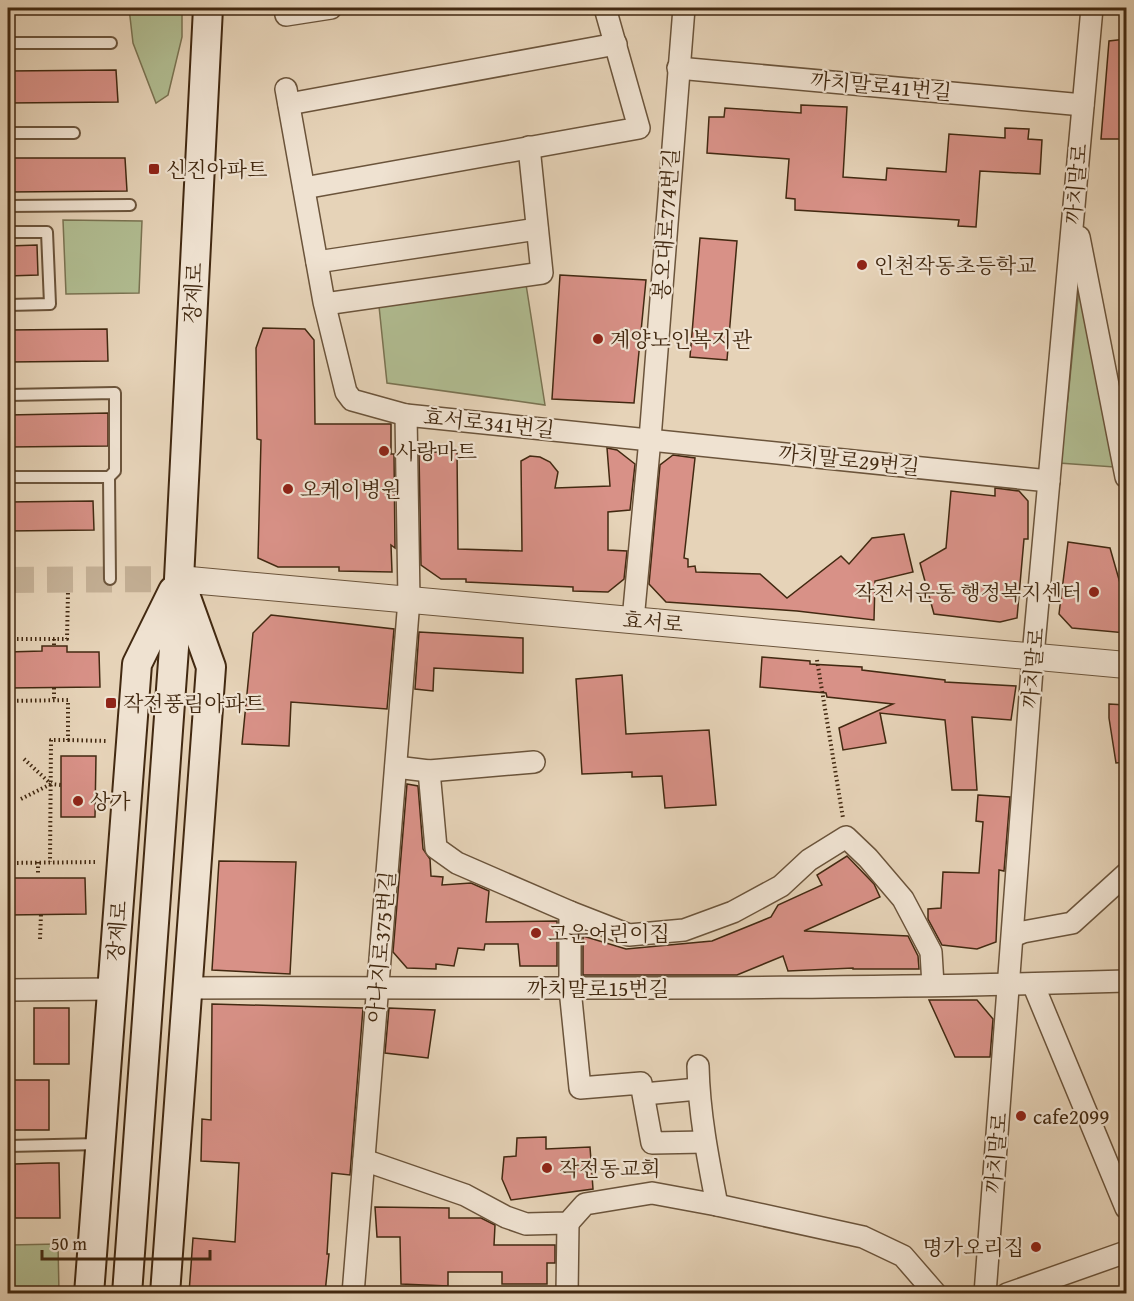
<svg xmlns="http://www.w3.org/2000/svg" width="1134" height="1301" viewBox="0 0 1134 1301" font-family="'Gentium Book Plus','Noto Serif KR',serif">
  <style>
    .green { fill: #b1bd92; stroke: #7a7352; stroke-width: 1.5 }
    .building { fill: #d89187; stroke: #422911; stroke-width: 1.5 }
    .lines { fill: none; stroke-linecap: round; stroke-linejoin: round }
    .tertiary-tunnel { stroke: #c5b197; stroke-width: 26; stroke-dasharray: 26 13; stroke-linecap: butt }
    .service-casing { stroke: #6b543b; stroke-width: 14 }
    .minor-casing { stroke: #6b543b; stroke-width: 24 }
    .tertiary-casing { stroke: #6b543b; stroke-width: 28 }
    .secondary-casing { stroke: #422911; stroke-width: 32 }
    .path { stroke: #422911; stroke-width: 4; stroke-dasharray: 1.5 3; stroke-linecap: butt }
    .service { stroke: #efe2d1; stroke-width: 10 }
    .minor { stroke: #efe2d1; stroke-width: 21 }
    .tertiary { stroke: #efe2d1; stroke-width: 26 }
    .secondary { stroke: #efe2d1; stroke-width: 28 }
    .poi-dot { fill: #8f2418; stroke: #efe2d1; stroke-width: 2 }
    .labels { text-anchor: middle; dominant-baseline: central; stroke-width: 4.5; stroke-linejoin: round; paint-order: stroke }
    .street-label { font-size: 21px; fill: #422911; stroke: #efe2d1 }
    .poi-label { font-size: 21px; fill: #422911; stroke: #efe2d1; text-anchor: start }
  </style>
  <rect width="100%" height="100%" fill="#e6d3b8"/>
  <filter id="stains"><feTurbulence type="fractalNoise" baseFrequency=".00333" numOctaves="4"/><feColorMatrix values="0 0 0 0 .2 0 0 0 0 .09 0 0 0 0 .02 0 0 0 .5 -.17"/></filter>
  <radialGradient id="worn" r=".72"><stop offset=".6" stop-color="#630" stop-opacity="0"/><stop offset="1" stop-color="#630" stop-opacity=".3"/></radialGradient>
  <g class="green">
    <path d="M129,8H182V37L168,95L156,103L133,43Z"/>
    <path d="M63,220L142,221L139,293L66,294Z"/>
    <path d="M525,278L545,405L387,383L379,306Z"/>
    <path d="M1079,288L1114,467L1059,463L1068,398Z"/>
    <path d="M58,1244L59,1293H11L10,1245Z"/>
  </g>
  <g class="building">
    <path d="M1126,39V139H1101L1109,41Z"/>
    <path d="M116,70L118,102L8,103V71Z"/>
    <path d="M801,105L847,107L843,177L886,180L887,168L946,172L949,134L1005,138V128L1029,129L1028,139L1042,140L1040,174L980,171L976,227L958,226L959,220L795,210V199L786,198L789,159L707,153L709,117H724L725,108L801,113Z"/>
    <path d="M8,158H125L127,191L8,192Z"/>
    <path d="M700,238L737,241L727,360L690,357Z"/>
    <path d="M37,245L38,275L8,276V246Z"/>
    <path d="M560,275L646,280L634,403L552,399Z"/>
    <path d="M263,328L305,329L314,340L315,424H391V454H394L395,548L391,545L392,572L339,571V567H278L258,558L261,440L257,439L256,348Z"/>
    <path d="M107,329L108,361L8,362V330Z"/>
    <path d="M108,413V446L8,447V415Z"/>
    <path d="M607,448L617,450L635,464L630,510L608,512V550L627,551L624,579L608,592L573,591V587L466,582V579H441L421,565L419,453L457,451L458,549L522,551L521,461L530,456L540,457L550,462L558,472L555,488L610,486Z"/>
    <path d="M673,455L695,458L684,558L688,559V567L695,566L696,572L760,574L787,598L841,556L849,564L872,538L904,534L913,572L875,581L874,620L797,611L666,602L649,584L660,465Z"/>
    <path d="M995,488L1019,491L1028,501V539H1024L1017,618L1000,622L934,614L920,563L946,548L951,491L995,496Z"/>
    <path d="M93,501L94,530L8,531V502Z"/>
    <path d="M1068,542L1110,548L1126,604V633L1072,628L1059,614Z"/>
    <path d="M271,615L394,629L387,709L291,702L289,746L242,744L253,633Z"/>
    <path d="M419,632L523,638V673L434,668L433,691L415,689Z"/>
    <path d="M42,646H67V652H99L100,687L8,688V652L42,651Z"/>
    <path d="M762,657L810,661V664L862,667V670L945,680V682L1016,686L1011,720L972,717L977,790H952L945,720L880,713L886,743L843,750L839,728L893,704L827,697L826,693L760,687Z"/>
    <path d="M622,675L626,734L709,730L716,805L665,808L662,776L632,777V772L582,774L576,679Z"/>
    <path d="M1109,704L1126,705V762L1116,763L1109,718Z"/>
    <path d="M61,756H96L95,817H61Z"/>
    <path d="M407,784L418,786L423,849L430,859L431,876L443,877L442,885L471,883L489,891L486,922L557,921V966H520L518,944H485L484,950L458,948L454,966L436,964V969L407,968L393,952Z"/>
    <path d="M978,795L1010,797L1004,871L999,870L996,942L977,949L942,945L928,919V909L941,908L943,872L979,873L983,822L976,821Z"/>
    <path d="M847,856L874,884L880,897L804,931L908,936L918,956L919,969H853V968L788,971L783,956L737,975H583V936L626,949L712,941L771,917L778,905L822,885L817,875Z"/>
    <path d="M219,861L296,862L290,974L212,970Z"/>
    <path d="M8,878H85L86,914L8,915Z"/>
    <path d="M929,1000H977L993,1019L990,1057H955Z"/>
    <path d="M212,1004L363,1008L350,1175L332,1173L327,1254H329L325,1293H189L193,1238L235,1242L239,1163L201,1161L202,1119L211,1120Z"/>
    <rect x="34" y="1008" width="35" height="56"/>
    <path d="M389,1008L435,1010L428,1058L385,1053Z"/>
    <rect x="8" y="1080" width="41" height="50"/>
    <path d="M546,1137V1149L590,1147L593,1189L511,1200L502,1179L504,1157L516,1156L517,1138Z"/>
    <path d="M49,1163H59L60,1218H15V1164Z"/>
    <path d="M375,1207L449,1208V1218H481L495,1225L494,1245H555V1263H547V1284H502V1272H448V1286L401,1284L400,1237H377Z"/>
  </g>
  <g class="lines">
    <path class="tertiary-tunnel" d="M8,580L179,579"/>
    <defs>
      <g id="service">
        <path d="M8,43H111"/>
        <path d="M8,133H74"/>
        <path d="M8,206L130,205"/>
        <path d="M8,232H47L50,304L8,305"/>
        <path d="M8,395L115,393V471L109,477"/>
        <path d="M8,477H109L110,579"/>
        <path d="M8,1146L100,1144"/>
      </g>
      <g id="minor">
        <path d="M286,15L331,8"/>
        <path d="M678,68L1083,105"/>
        <path d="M286,89L324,302L346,392L352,400L406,415"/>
        <path d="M289,104L616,44"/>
        <path d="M304,188L639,128L605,8"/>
        <path d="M1079,237L1126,477"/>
        <path d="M317,262L537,229"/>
        <path d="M325,304L542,273L529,147"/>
        <path d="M633,620L650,439L684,8"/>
        <path d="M396,767L429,771L534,762"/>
        <path d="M429,771L436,848L457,863L570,912L629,935L684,930L733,912L781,886L809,860L846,837L868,858L903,899L931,952L933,985"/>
        <path d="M570,912V989L580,1088L641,1083L652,1143L705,1142"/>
        <path d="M1013,936L1023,932L1072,923L1126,874"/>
        <path d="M1033,984L1126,1208"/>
        <path d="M187,988C500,987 814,991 1126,981"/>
        <path d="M8,990L112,989"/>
        <path d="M698,1066C699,1113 708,1159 717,1205"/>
        <path d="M644,1094L698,1089"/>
        <path d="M364,1160L465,1195L506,1217L526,1224L568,1223L585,1204L652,1193L717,1205L863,1237L903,1256L936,1294"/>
        <path d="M353,1294L409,600L406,415L1049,481"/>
        <path d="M567,1294L568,1223"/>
        <path d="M985,1294L1033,656L1092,8"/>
        <path d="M1007,1294L1126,1252"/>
      </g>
      <path id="tertiary" d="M179,579L1126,665"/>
      <g id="secondary">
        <path d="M89,1294L137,664L173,591"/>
        <path d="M127,1294L179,579L208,8"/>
        <path d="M165,1294L211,667L183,589"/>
      </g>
    </defs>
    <use href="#service" class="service-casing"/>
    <use href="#minor" class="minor-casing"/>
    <use href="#tertiary" class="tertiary-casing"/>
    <use href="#secondary" class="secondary-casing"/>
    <g class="path">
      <path d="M8,639H67L68,592"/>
      <path d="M54,639V646"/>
      <path d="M817,660L843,818"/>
      <path d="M54,688V700"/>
      <path d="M8,701L68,700V740H51L50,862"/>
      <path d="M68,740L106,741"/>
      <path d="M24,759L51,784L61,785"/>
      <path d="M21,799L51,784"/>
      <path d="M38,862V874"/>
      <path d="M8,863L97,862"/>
      <path d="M40,939L41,914"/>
    </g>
    <use href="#service" class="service"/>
    <use href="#minor" class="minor"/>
    <use href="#tertiary" class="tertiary"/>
    <use href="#secondary" class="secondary"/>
  </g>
  <g class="poi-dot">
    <rect x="148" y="163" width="12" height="12" rx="3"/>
    <circle cx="862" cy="265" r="6"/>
    <circle cx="598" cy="339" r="6"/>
    <circle cx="384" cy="451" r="6"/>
    <circle cx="288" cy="489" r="6"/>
    <circle cx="1094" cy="592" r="6"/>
    <rect x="105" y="697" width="12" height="12" rx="3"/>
    <circle cx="78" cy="801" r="6"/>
    <circle cx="536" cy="933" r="6"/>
    <circle cx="1021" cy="1116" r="6"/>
    <circle cx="547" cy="1168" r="6"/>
    <circle cx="1036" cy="1247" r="6"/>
  </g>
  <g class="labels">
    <g class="street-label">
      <text transform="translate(881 86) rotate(5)">까치말로41번길</text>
      <text transform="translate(1076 184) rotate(-85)">까치말로</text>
      <text transform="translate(666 224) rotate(-86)">봉오대로774번길</text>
      <text transform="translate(193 293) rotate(-87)">장제로</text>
      <text transform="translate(489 423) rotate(6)">효서로341번길</text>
      <text transform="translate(849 460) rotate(6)">까치말로29번길</text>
      <text transform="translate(653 622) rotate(5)">효서로</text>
      <text transform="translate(1033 668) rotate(-85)">까치말로</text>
      <text transform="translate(117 931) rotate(-86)">장제로</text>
      <text transform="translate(381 947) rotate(-85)">아나지로375번길</text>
      <text x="598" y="988">까치말로15번길</text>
      <text transform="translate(996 1153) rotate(-85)">까치말로</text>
    </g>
    <g class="poi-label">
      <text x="166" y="169">신진아파트</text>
      <text x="874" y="265">인천작동초등학교</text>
      <text x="610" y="339">계양노인복지관</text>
      <text x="396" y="451">사랑마트</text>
      <text x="300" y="489">오케이병원</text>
      <text x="1082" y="592" text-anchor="end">작전서운동 행정복지센터</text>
      <text x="123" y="703">작전풍림아파트</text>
      <text x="90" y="801">상가</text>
      <text x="548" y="933">고운어린이집</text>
      <text x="1033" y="1116">cafe2099</text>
      <text x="559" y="1168">작전동교회</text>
      <text x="1024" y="1247" text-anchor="end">명가오리집</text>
    </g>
  </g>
  <rect width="1134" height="1301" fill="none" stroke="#e6d3b8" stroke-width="30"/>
  <rect x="9" y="9" width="1116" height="1283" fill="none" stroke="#422911" stroke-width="3"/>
  <rect x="15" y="15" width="1104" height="1271" fill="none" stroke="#422911" stroke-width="1.5"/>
  <path d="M42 1250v9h168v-9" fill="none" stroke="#422911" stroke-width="3"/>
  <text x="51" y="1250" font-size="18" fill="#422911" stroke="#efe2d1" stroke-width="4.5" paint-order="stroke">50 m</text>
  <rect width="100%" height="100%" filter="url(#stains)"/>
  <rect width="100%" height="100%" fill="url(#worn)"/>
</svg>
